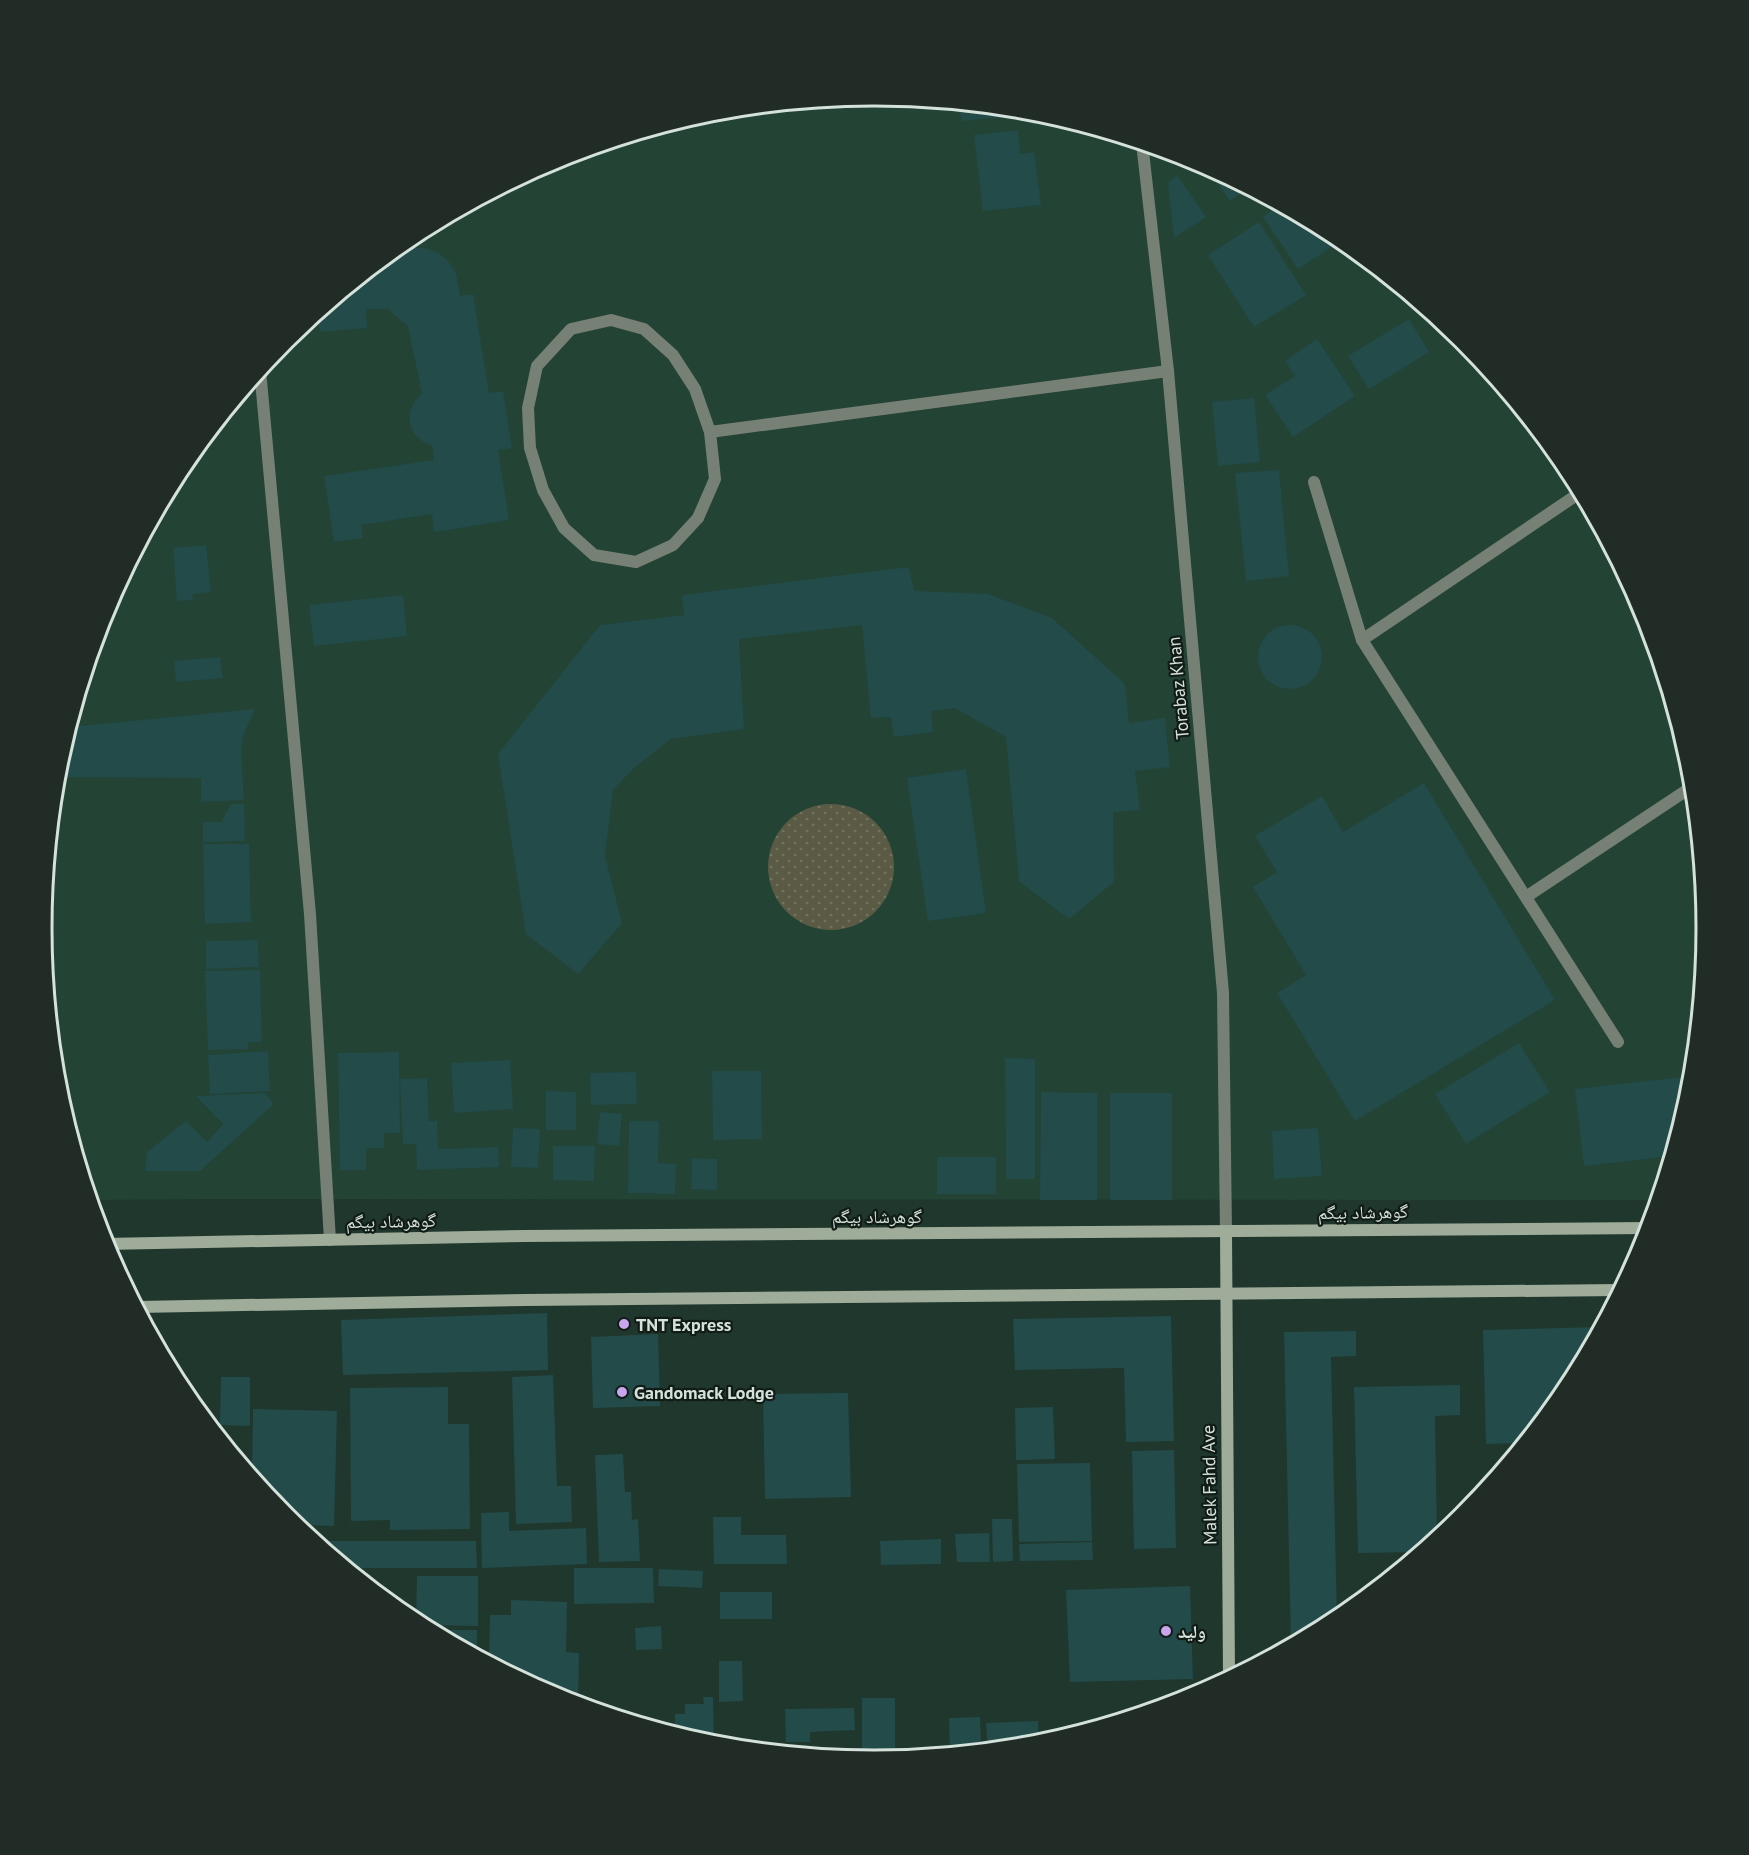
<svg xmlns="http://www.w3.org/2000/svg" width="1749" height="1855" viewBox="0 0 1749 1855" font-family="'PT Sans','Noto Naskh Arabic',sans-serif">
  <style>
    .built { fill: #234335 }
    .grass { fill: url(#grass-dots) }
    .building { fill: #224b4a }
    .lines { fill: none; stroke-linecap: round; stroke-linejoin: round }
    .lane { stroke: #778074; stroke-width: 12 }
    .street { stroke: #778074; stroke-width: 12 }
    .secondary { stroke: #9fac99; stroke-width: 12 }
    .poi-dot { fill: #c9a5ee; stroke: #121c17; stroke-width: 2 }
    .labels { text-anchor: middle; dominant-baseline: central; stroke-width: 4.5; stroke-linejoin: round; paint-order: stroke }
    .street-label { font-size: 18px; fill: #d4e2db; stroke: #121c17 }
    .poi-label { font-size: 18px; font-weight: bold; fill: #d4e2db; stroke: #121c17; text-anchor: start }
    .rim { fill: none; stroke: #d4e2db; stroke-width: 3 }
  </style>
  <defs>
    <pattern id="grass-dots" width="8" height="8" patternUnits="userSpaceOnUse" patternTransform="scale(1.5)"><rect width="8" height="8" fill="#5b5b45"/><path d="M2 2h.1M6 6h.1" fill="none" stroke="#72725f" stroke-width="1.8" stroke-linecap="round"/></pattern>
  </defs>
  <rect width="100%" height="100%" fill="#20372d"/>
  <path class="built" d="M875,95L1037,111L1193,159L1337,235L1463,339L1567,465L1644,609L1691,765L1707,928L1691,1090L1658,1200L217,1199L91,1200L58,1090L42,928L58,765L106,609L182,465L286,339L412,235L556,158L712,111Z"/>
  <circle class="grass" cx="831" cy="867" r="63"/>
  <g class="building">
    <path d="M959,103L1016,109V116L961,121Z"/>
    <path d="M1031,110L1037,111L1070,121L1033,125Z"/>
    <path d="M1018,130L1020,154L1034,152L1041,205L983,211L974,135Z"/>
    <path d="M1205,165L1236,181L1249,188L1230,201Z"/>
    <path d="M1177,175L1206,217L1174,238L1168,183Z"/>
    <path d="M1280,205L1337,235L1342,240L1298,269L1263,217Z"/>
    <path d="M1259,222L1306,295L1254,327L1208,255Z"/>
    <path d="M409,248H423L437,252L448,261L456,273L460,296L473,294L489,393L503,391L512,448L498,450L509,520L434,532L432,514L361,525L363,538L334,542L324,476L434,460L432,446L422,441L414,434L410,424V412L414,402L422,394L408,326L387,309H366L367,328L320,332L317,313L393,251Z"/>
    <path d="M1409,319L1429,352L1369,389L1348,356Z"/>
    <path d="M1317,339L1355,396L1293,437L1265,395L1295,376L1285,361Z"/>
    <path d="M1254,398L1260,462L1218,466L1212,402Z"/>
    <path d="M1279,470L1289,576L1246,581L1235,473Z"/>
    <path d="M206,545L211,592L192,594L193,600L177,601L173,548Z"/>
    <path d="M909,567L914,591L988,594L1052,618L1125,684L1129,723L1165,718L1170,767L1135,771L1140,810L1113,812L1114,882L1069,919L1019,881L1006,737L955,708L931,711L933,732L894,737L891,717L871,718L862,625L739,639L744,729L671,739L635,767L613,790L605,856L622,923L578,974L526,934L498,754L600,625L684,615L682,595Z"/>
    <path d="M403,595L407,636L314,646L309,605Z"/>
    <circle cx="1290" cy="657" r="32"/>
    <path d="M220,657L223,678L176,682L174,661Z"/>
    <path d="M255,709L243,736L241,750L244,800L201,802V778L57,777L58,765L70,727Z"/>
    <path d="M966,769L986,913L928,921L907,778Z"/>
    <path d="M1424,783L1555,1000L1355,1121L1277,993L1306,975L1253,887L1277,872L1255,836L1322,796L1343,832Z"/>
    <path d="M231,804H244L245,841L203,842V822H221Z"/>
    <path d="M203,844H249L251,922L205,924Z"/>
    <path d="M258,940L259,967L206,969V941Z"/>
    <path d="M260,970L262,1042H248V1049L208,1050L205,971Z"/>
    <path d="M1519,1043L1550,1092L1466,1144L1435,1094Z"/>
    <path d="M268,1051L270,1091L210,1094L208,1055Z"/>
    <path d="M399,1052L400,1133H384V1148H366V1170H340L338,1053Z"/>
    <path d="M1005,1058L1035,1059V1179H1006Z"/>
    <path d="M510,1060L513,1109L454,1113L451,1063Z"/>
    <path d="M712,1071H761L762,1139L713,1140Z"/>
    <path d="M636,1072L637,1104L591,1105L590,1073Z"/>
    <path d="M1692,1076L1691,1090L1671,1156L1584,1166L1575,1089Z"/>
    <path d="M427,1078L429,1121H437L438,1149L498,1147L499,1167L417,1170L416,1144H403L400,1079Z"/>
    <path d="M546,1091L576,1092V1130H546Z"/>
    <path d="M1041,1092L1097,1093V1200H1040Z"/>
    <path d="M265,1093L274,1104L200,1171H145L147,1152L186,1121L207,1142L223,1124L196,1096Z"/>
    <rect x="1110" y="1093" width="62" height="107"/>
    <path d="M600,1112L622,1114L619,1146L597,1144Z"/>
    <path d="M629,1121H659L658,1163L676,1164L675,1194L628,1193Z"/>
    <path d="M513,1128L540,1129L538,1168L511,1167Z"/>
    <path d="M1318,1128L1322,1176L1274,1179L1272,1131Z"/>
    <path d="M553,1146H595L594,1181L553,1180Z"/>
    <rect x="937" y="1157" width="59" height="37"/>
    <path d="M692,1158L717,1159V1190L691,1189Z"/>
    <path d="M547,1313L548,1370L343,1375L341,1320Z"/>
    <path d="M1171,1316L1174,1441L1126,1442L1124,1368L1015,1370L1013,1319Z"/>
    <path d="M1600,1327L1567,1390L1523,1443L1486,1444L1483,1330Z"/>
    <path d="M1356,1331V1356L1331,1357L1337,1620L1291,1644L1284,1332Z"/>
    <path d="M658,1334L660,1406L593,1408L591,1337Z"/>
    <path d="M553,1375L557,1486H571L572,1522L516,1524L512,1377Z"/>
    <path d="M221,1377H250V1426L220,1425Z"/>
    <path d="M1460,1385V1415L1435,1416L1437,1537L1419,1552L1358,1553L1354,1387Z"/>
    <path d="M448,1387V1424H469L470,1529L390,1530V1520L351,1521L350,1388Z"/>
    <path d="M848,1393L851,1497L765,1499L763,1394Z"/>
    <path d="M1053,1407L1055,1459L1016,1460L1015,1408Z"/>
    <path d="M253,1409L337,1411L334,1526L300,1525V1528L286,1516L252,1475Z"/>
    <path d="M1174,1450L1176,1548L1134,1549L1132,1451Z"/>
    <path d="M623,1454L625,1492H631L632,1520L638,1519L640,1561L599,1562L595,1455Z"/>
    <path d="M1090,1463L1092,1541L1019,1542L1017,1464Z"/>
    <path d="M509,1512V1531L586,1528L587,1564L482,1568L481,1513Z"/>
    <path d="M713,1517H741V1535H786L787,1564H714Z"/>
    <path d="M992,1519H1012L1013,1561L993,1562Z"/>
    <path d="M989,1533L990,1562H957L955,1534Z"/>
    <path d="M941,1539V1564L881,1565L880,1541Z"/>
    <path d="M325,1541H476L477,1568H349L325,1548Z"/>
    <path d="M1092,1542L1093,1560L1020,1561L1019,1544Z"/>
    <path d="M574,1568H653L654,1603L574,1604Z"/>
    <path d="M659,1569L703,1571L702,1588L658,1586Z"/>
    <path d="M417,1576H478V1626L423,1625L416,1622Z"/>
    <path d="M1190,1586L1193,1679L1070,1682L1066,1590Z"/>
    <rect x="720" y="1592" width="52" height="27"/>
    <path d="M511,1600L567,1602L566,1652L579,1653L578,1703L556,1696L489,1661L490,1615H511Z"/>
    <path d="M661,1626L662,1649L636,1650L635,1628Z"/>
    <path d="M434,1630H477V1655L434,1632Z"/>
    <path d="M719,1661H742L743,1701L719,1702Z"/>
    <path d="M703,1697H713L714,1744L687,1736V1728L675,1729V1714H685V1704H704Z"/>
    <path d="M862,1698H895V1758L862,1759Z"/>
    <path d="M854,1708L855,1730L810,1732V1742H786L785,1709Z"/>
    <path d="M980,1717L981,1749L950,1753L949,1718Z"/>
    <path d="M1038,1721L1039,1743L988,1749L986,1723Z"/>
  </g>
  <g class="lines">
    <g class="lane">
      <path d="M260,370L310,914L330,1240"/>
      <path d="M710,432L715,479L698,518L673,545L636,562L594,555L564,528L543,490L530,448L528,408L537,366L571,329L611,320L644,329L673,355L695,389L710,432L1168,371"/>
      <path d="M1314,482L1362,640L1618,1042"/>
      <path d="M1362,640L1581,492"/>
      <path d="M1526,897L1693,786"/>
    </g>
    <path class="street" d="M1142,143L1168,371L1223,993L1226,1232"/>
    <g class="secondary">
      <path d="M1226,1232L1229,1677"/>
      <path d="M105,1244L525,1236L1649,1228"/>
      <path d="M138,1307L526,1300L1620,1290"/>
    </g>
  </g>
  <g class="poi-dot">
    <circle cx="624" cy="1324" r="6"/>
    <circle cx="622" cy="1392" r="6"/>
    <circle cx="1166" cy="1631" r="6"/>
  </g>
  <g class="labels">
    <g class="street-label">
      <text transform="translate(1178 688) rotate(-95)">Torabaz Khan</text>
      <text transform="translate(1363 1212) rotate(-1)">گوهرشاد بیگم</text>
      <text x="877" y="1216">گوهرشاد بیگم</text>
      <text transform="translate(391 1221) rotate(-1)">گوهرشاد بیگم</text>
      <text transform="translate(1209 1485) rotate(-91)">Malek Fahd Ave</text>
    </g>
    <g class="poi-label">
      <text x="636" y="1324">TNT Express</text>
      <text x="634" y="1392">Gandomack Lodge</text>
      <text x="1178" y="1631">ولید</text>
    </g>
  </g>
  <path d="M0 0H1749V1855H0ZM52 928a822 822 0 1 1 1644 0a822 822 0 1 1-1644 0Z" fill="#222c27" fill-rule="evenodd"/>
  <path class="rim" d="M52 928a822 822 0 1 1 1644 0a822 822 0 1 1-1644 0Z"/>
</svg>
